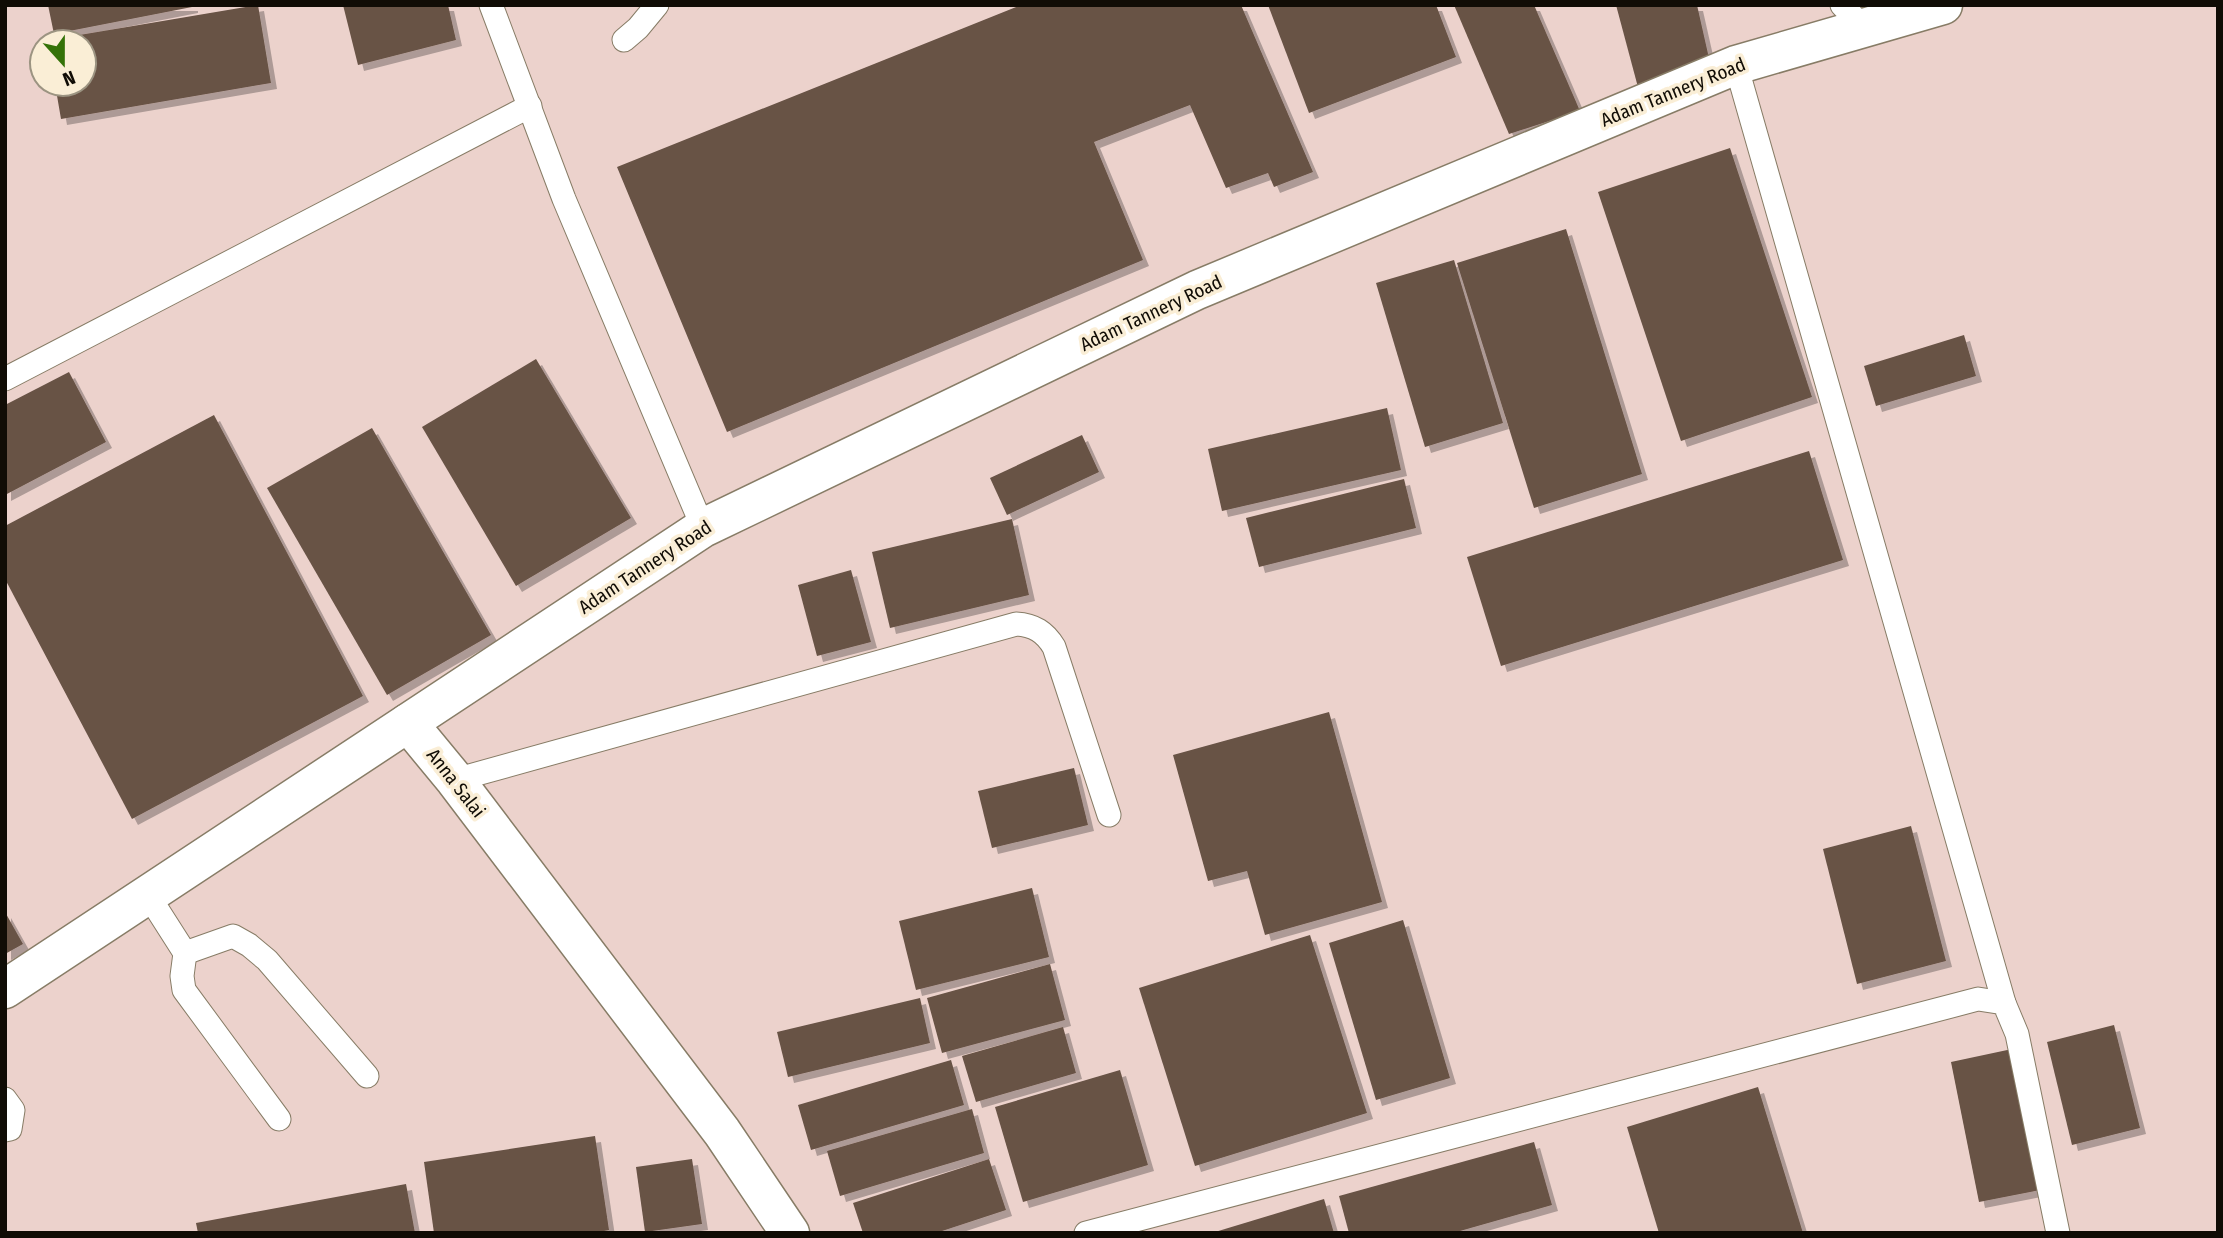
<svg xmlns="http://www.w3.org/2000/svg" width="2223" height="1238" viewBox="0 0 2223 1238" font-family="'Fira Sans Condensed',sans-serif">
  <style>
    .industrial { fill: #ecd2cc; fill-rule: evenodd }
    .building { fill: #675245; filter: url(#shadow) }
    .lines { fill: none; stroke-linecap: round; stroke-linejoin: round }
    .service-casing { stroke: #877c66; stroke-width: 25 }
    .tertiary-casing { stroke: #877c66; stroke-width: 41 }
    .service { stroke: #fff; stroke-width: 23 }
    .tertiary { stroke: #fff; stroke-width: 38 }
    .labels { text-anchor: middle; dominant-baseline: central; stroke-width: 7; stroke-linejoin: round; paint-order: stroke }
    .street-label { font-size: 19px; fill: #100c05; stroke: #faeed6 }
  </style>
  <defs>
    <filter id="shadow"><feDropShadow dx="6" dy="6" stdDeviation="0" flood-color="#0004"/></filter>
  </defs>
  <rect width="100%" height="100%" fill="#ede1c9"/>
  <path class="industrial" d="M5,5H2218V1233H5ZM42,42H84V84H42Z"/>
  <g class="building">
    <path d="M48,5H192V7L54,34Z"/>
    <path d="M258,5L271,83L61,119L55,84H84V42L44,41Z"/>
    <path d="M343,5H448L456,40L358,65Z"/>
    <path d="M1021,5H1241L1313,172L1274,187L1268,173L1226,188L1190,105L1094,142L1143,260L727,432L617,167Z"/>
    <path d="M1268,5H1436L1456,57L1309,113Z"/>
    <path d="M1454,5H1534L1580,111L1509,134Z"/>
    <path d="M1616,5H1697L1711,67L1639,91Z"/>
    <path d="M1730,148L1812,397L1681,441L1598,192Z"/>
    <path d="M1566,229L1642,474L1534,508L1457,263Z"/>
    <path d="M1454,260L1503,423L1425,447L1376,283Z"/>
    <path d="M1964,335L1976,376L1876,406L1864,366Z"/>
    <path d="M536,359L631,518L516,586L422,427Z"/>
    <path d="M69,372L106,442L5,495V405Z"/>
    <path d="M1387,408L1401,470L1222,511L1208,449Z"/>
    <path d="M214,415L363,696L132,819L5,579V526Z"/>
    <path d="M372,428L491,635L387,695L267,488Z"/>
    <path d="M1082,435L1099,472L1007,515L990,478Z"/>
    <path d="M1809,451L1843,560L1501,666L1467,557Z"/>
    <path d="M1404,479L1416,528L1259,567L1246,518Z"/>
    <path d="M1012,519L1029,595L890,628L872,552Z"/>
    <path d="M851,570L871,642L817,656L798,585Z"/>
    <path d="M1329,712L1382,902L1265,935L1247,871L1208,881L1173,755Z"/>
    <path d="M1074,768L1088,825L992,848L978,791Z"/>
    <path d="M1911,826L1946,961L1857,984L1823,849Z"/>
    <path d="M1032,888L1049,957L916,990L899,921Z"/>
    <path d="M5,912L23,944L5,954Z"/>
    <path d="M1403,920L1450,1078L1376,1100L1329,943Z"/>
    <path d="M1310,935L1367,1113L1195,1166L1139,988Z"/>
    <path d="M1050,964L1065,1020L942,1053L927,998Z"/>
    <path d="M920,998L930,1043L788,1077L777,1032Z"/>
    <path d="M2114,1025L2140,1128L2072,1145L2047,1042Z"/>
    <path d="M1063,1027L1076,1073L976,1102L962,1056Z"/>
    <path d="M2012,1049L2040,1190L1979,1202L1951,1062Z"/>
    <path d="M951,1060L964,1105L811,1150L798,1105Z"/>
    <path d="M1120,1070L1148,1165L1023,1202L995,1107Z"/>
    <path d="M1758,1087L1803,1233H1659L1627,1127Z"/>
    <path d="M972,1109L984,1153L840,1196L827,1151Z"/>
    <path d="M595,1136L609,1230L594,1233H434L424,1162Z"/>
    <path d="M1534,1142L1552,1205L1453,1233H1349L1339,1196Z"/>
    <path d="M692,1159L702,1224L645,1232L636,1167Z"/>
    <path d="M989,1159L1006,1210L936,1233H863L853,1203Z"/>
    <path d="M406,1184L415,1233H198L196,1223Z"/>
    <path d="M1324,1199L1334,1233H1216L1215,1232Z"/>
  </g>
  <g class="lines">
    <defs>
      <g id="service">
        <path d="M491,5L564,199L703,528"/>
        <path d="M1842,5L1865,29"/>
        <path d="M624,40L638,28L657,5"/>
        <path d="M1736,65L2004,1003"/>
        <path d="M5,379L530,106"/>
        <path d="M455,780L1016,624C1034,625 1045,632 1054,647L1109,815"/>
        <path d="M148,895L185,953L182,976L184,990L279,1119"/>
        <path d="M185,953L233,936L249,945L267,960L367,1076"/>
        <path d="M5,1099L13,1110L10,1129L5,1130"/>
        <path d="M1086,1233L1978,999L2004,1003L2017,1034L2058,1233"/>
      </g>
      <g id="tertiary">
        <path d="M408,723L455,780L722,1132L790,1233"/>
        <path d="M5,989L703,528L1197,290L1736,65L1943,5"/>
      </g>
    </defs>
    <use href="#service" class="service-casing"/>
    <use href="#tertiary" class="tertiary-casing"/>
    <use href="#service" class="service"/>
    <use href="#tertiary" class="tertiary"/>
  </g>
  <g class="labels">
    <g class="street-label">
      <text transform="translate(1673 92) rotate(-22)">Adam Tannery Road</text>
      <text transform="translate(1151 313) rotate(-25)">Adam Tannery Road</text>
      <text transform="translate(645 567) rotate(-33)">Adam Tannery Road</text>
      <text transform="translate(456 783) rotate(52)">Anna Salai</text>
    </g>
  </g>
  <rect width="2223" height="1238" fill="none" stroke="#100c05" stroke-width="14"/>
  <g transform="translate(63 63) rotate(159)"><circle r="33" fill="#faeed6" stroke="#9c9482" stroke-width="2"/>
  <path d="M0-5L12 26L0 18L-12 26Z" fill="#347208"/>
  <text y="-10" font-size="19" font-weight="bold" text-anchor="middle" fill="#100c05">N</text>
  </g>
</svg>
